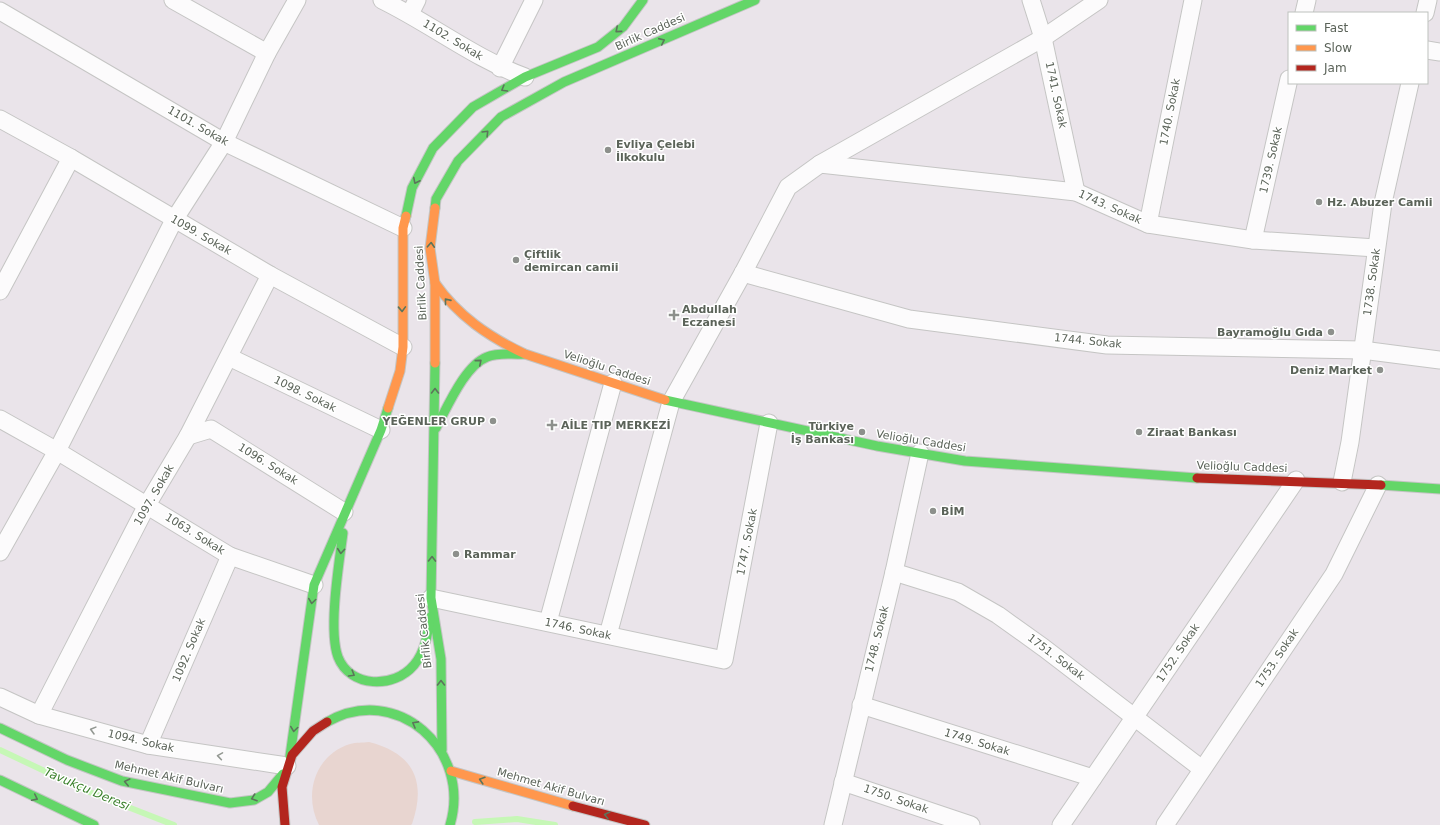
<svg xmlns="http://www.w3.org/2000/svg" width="1440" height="825" viewBox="0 0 1440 825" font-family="'DejaVu Sans',sans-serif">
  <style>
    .green { fill: #e8d5d0 }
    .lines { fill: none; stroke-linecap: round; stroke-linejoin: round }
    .stream { stroke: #c6f7b6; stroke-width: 6 }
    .street-casing { stroke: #c5c5c4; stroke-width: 19 }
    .fast-casing { stroke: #c4c5c4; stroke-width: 11 }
    .slow-casing { stroke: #c4c5c4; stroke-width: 11 }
    .jam-casing { stroke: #c4c5c4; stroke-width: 11 }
    .street { stroke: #fcfbfc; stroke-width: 17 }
    .fast { stroke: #63d668; stroke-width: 9 }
    .slow { stroke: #ff974d; stroke-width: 9 }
    .jam { stroke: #b3261e; stroke-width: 9 }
    .oneway { stroke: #5c745b }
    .oneway2 { stroke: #939892 }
    .poi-dot { fill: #8d908c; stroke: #fff; stroke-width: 1.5 }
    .labels { text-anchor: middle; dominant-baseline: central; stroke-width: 3; stroke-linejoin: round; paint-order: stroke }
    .street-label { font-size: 11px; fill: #5b6359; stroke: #fff }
    .poi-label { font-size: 11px; font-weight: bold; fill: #5b6359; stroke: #fff; text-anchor: start }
    .water-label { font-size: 12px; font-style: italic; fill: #397f2a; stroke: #fff }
  </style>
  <rect width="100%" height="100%" fill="#eae4ea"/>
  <path class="green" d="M369,742C413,753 427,781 412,824L411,825H319C303,794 315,755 350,744C356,742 363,743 369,742Z"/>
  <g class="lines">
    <g class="stream">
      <path d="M0,750L87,791L174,825"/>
      <path d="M475,822L517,819L555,825"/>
    </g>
    <defs>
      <g id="street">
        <path d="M173,0L267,53"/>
        <path d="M382,0C431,24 474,58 525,77"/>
        <path d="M1031,0L1043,38L1076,192"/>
        <path d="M0,11L224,142L403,228"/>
        <path d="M1304,13L1307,0"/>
        <path d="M1425,13L1428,0"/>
        <path d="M410,14L417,0"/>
        <path d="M1427,50L1440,52"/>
        <path d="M500,68L534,0"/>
        <path d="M0,119L71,158L270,275L403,347"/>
        <path d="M820,164L1076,192L1148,224L1253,240L1376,248"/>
        <path d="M1148,224L1193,0"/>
        <path d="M1253,240L1289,79"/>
        <path d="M743,273L909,319L1107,345L1362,350L1440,360"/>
        <path d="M0,291L71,158"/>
        <path d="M229,357L381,430"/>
        <path d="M0,419L57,451L230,556L314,585"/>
        <path d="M188,436L211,429L344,512"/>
        <path d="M1342,482L1350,442L1383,203L1410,83"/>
        <path d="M0,552L57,451L174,220L224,142L267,53L297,0"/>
        <path d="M894,572L958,592L998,615L1044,648L1202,769"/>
        <path d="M431,598L724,660L769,423"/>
        <path d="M548,622L613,383"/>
        <path d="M608,635L671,402L743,273L788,187L820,164L1043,38L1099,0"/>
        <path d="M0,697L39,715L148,745L287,766"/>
        <path d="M861,705L1093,778"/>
        <path d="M39,715L147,505L188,436L270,275"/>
        <path d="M148,745L230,556"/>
        <path d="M843,782L971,825"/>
        <path d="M833,825L894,572L920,453"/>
        <path d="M1061,825L1296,480"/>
        <path d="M1165,825L1334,574L1378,485"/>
      </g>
      <g id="fast">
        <path d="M435,208L436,199L458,161L501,117L564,82L755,0"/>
        <path d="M406,216L412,188L433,148L473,107L525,77L598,47L623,27L643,0"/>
        <path d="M435,363L431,598L441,659L442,750"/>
        <path d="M665,400L877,446L965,461L1197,478"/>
        <path d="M436,428C447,408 465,365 487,357C499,352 512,355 524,354"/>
        <path d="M1381,485L1440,489"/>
        <path d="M343,533C339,563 328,630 338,657C350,688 394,689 414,665C425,652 428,634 430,617"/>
        <path d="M327,722C397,682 472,750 450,825"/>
        <path d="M0,728L67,760L122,781L230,803L254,800L268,792L283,774"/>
        <path d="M290,756L314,585L381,430L388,408"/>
        <path d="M0,780L94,825"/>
      </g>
      <g id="slow">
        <path d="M435,208L430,248L435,283V363"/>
        <path d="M435,283C458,316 489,337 525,354L665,400"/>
        <path d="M388,408L400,371L403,347V228L406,216"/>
        <path d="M451,771L573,806"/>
      </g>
      <g id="jam">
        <path d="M1197,478L1381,485"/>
        <path d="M573,806L645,825"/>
        <path d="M285,825L282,787L292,755L313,731L327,722"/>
      </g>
    </defs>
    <use href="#street" class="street-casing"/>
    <use href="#fast" class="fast-casing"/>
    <use href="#slow" class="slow-casing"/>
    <use href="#jam" class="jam-casing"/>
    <use href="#street" class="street"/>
    <use href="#fast" class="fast"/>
    <use href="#slow" class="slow"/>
    <use href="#jam" class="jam"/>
  </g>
  <defs><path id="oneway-chevron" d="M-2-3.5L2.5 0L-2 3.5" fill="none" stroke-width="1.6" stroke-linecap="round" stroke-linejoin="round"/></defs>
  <g class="oneway">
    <use href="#oneway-chevron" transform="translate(618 30) rotate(140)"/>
    <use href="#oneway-chevron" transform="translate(662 41) rotate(-24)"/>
    <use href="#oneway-chevron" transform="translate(504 89) rotate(150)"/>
    <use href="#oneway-chevron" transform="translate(486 133) rotate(-45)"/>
    <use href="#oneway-chevron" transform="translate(416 181) rotate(117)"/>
    <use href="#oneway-chevron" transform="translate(431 245) rotate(-87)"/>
    <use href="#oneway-chevron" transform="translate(447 301) rotate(-129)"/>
    <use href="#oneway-chevron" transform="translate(402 309) rotate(88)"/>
    <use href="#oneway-chevron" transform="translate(479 362) rotate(-40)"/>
    <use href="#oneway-chevron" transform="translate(435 391) rotate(-90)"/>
    <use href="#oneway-chevron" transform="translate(341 551) rotate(95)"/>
    <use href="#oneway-chevron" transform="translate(432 559) rotate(-89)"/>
    <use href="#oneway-chevron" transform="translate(312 601) rotate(98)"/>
    <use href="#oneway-chevron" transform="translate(352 674) rotate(31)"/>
    <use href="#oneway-chevron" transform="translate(441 683) rotate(-90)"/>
    <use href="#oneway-chevron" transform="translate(415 724) rotate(-151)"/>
    <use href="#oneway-chevron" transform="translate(294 729) rotate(98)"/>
    <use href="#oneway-chevron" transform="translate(482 780) rotate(-163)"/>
    <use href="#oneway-chevron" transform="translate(127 782) rotate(-167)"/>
    <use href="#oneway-chevron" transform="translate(35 798) rotate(26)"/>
    <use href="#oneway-chevron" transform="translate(254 798) rotate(161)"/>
    <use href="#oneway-chevron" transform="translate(607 815) rotate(-166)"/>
  </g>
  <g class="oneway2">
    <use href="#oneway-chevron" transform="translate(93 730) rotate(-165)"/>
    <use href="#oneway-chevron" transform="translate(220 756) rotate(-171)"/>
  </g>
  <g class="poi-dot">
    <circle cx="608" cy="150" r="4"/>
    <circle cx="1319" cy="202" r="4"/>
    <circle cx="516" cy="260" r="4"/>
    <path d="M672 309h4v4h4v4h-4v4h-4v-4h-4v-4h4z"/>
    <circle cx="1331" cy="332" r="4"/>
    <circle cx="1380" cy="370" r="4"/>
    <circle cx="493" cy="421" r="4"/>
    <path d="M550 419h4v4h4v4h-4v4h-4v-4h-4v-4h4z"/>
    <circle cx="862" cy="432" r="4"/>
    <circle cx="1139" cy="432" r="4"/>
    <circle cx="933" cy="511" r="4"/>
    <circle cx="456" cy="554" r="4"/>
  </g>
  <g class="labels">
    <g class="street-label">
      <text transform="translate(650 32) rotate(-24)">Birlik Caddesi</text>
      <text transform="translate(453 40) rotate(31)">1102. Sokak</text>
      <text transform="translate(1056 95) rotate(78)">1741. Sokak</text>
      <text transform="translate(1170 112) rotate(-79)">1740. Sokak</text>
      <text transform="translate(198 126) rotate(30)">1101. Sokak</text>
      <text transform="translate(1271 160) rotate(-77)">1739. Sokak</text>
      <text transform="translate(1110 207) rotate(24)">1743. Sokak</text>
      <text transform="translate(201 235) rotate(30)">1099. Sokak</text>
      <text transform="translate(1372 282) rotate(-82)">1738. Sokak</text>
      <text transform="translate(421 283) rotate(-93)">Birlik Caddesi</text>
      <text transform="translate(1088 341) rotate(6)">1744. Sokak</text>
      <text transform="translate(607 368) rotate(18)">Velioğlu Caddesi</text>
      <text transform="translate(305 394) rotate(26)">1098. Sokak</text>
      <text transform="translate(921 441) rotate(9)">Velioğlu Caddesi</text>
      <text transform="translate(268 464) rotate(32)">1096. Sokak</text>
      <text transform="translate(1242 467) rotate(2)">Velioğlu Caddesi</text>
      <text transform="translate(154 495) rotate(-60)">1097. Sokak</text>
      <text transform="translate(195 534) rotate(32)">1063. Sokak</text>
      <text transform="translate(747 542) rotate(-79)">1747. Sokak</text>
      <text transform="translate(578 629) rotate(12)">1746. Sokak</text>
      <text transform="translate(424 631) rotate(-96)">Birlik Caddesi</text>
      <text transform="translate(877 639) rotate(-76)">1748. Sokak</text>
      <text transform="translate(189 650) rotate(-67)">1092. Sokak</text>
      <text transform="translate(1178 653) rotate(-56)">1752. Sokak</text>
      <text transform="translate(1056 657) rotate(37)">1751. Sokak</text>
      <text transform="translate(1277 658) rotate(-56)">1753. Sokak</text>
      <text transform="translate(141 741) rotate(13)">1094. Sokak</text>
      <text transform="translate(977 742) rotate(17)">1749. Sokak</text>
      <text transform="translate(169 777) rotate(13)">Mehmet Akif Bulvarı</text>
      <text transform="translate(551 787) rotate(16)">Mehmet Akif Bulvarı</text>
      <text transform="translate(896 799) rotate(19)">1750. Sokak</text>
    </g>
    <g class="poi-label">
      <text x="616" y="144">Evliya Çelebi<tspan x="616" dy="13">İlkokulu</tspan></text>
      <text x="1327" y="202">Hz. Abuzer Camii</text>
      <text x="524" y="254">Çiftlik<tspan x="524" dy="13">demircan camii</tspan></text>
      <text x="682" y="309">Abdullah<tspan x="682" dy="13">Eczanesi</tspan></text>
      <text x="1323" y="332" text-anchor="end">Bayramoğlu Gıda</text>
      <text x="1372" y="370" text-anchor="end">Deniz Market</text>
      <text x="485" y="421" text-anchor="end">YEĞENLER GRUP</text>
      <text x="561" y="425">AİLE TIP MERKEZİ</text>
      <text x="854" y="426" text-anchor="end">Türkiye<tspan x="854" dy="13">İş Bankası</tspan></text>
      <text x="1147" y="432">Ziraat Bankası</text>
      <text x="941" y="511">BİM</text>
      <text x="464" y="554">Rammar</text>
    </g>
    <g class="water-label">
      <text transform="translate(87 789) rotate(23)">Tavukçu Deresi</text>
    </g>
  </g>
  <rect x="1288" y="12" width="140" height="72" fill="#ffffff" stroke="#bdc1bd"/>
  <rect x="1296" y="25" width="20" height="6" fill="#63d668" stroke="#bdc1bd"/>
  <text x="1324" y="32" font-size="12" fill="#5b6359">Fast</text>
  <rect x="1296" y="45" width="20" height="6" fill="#ff974d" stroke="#bdc1bd"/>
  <text x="1324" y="52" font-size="12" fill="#5b6359">Slow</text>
  <rect x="1296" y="65" width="20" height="6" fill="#b3261e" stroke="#bdc1bd"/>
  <text x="1324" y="72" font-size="12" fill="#5b6359">Jam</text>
</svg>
